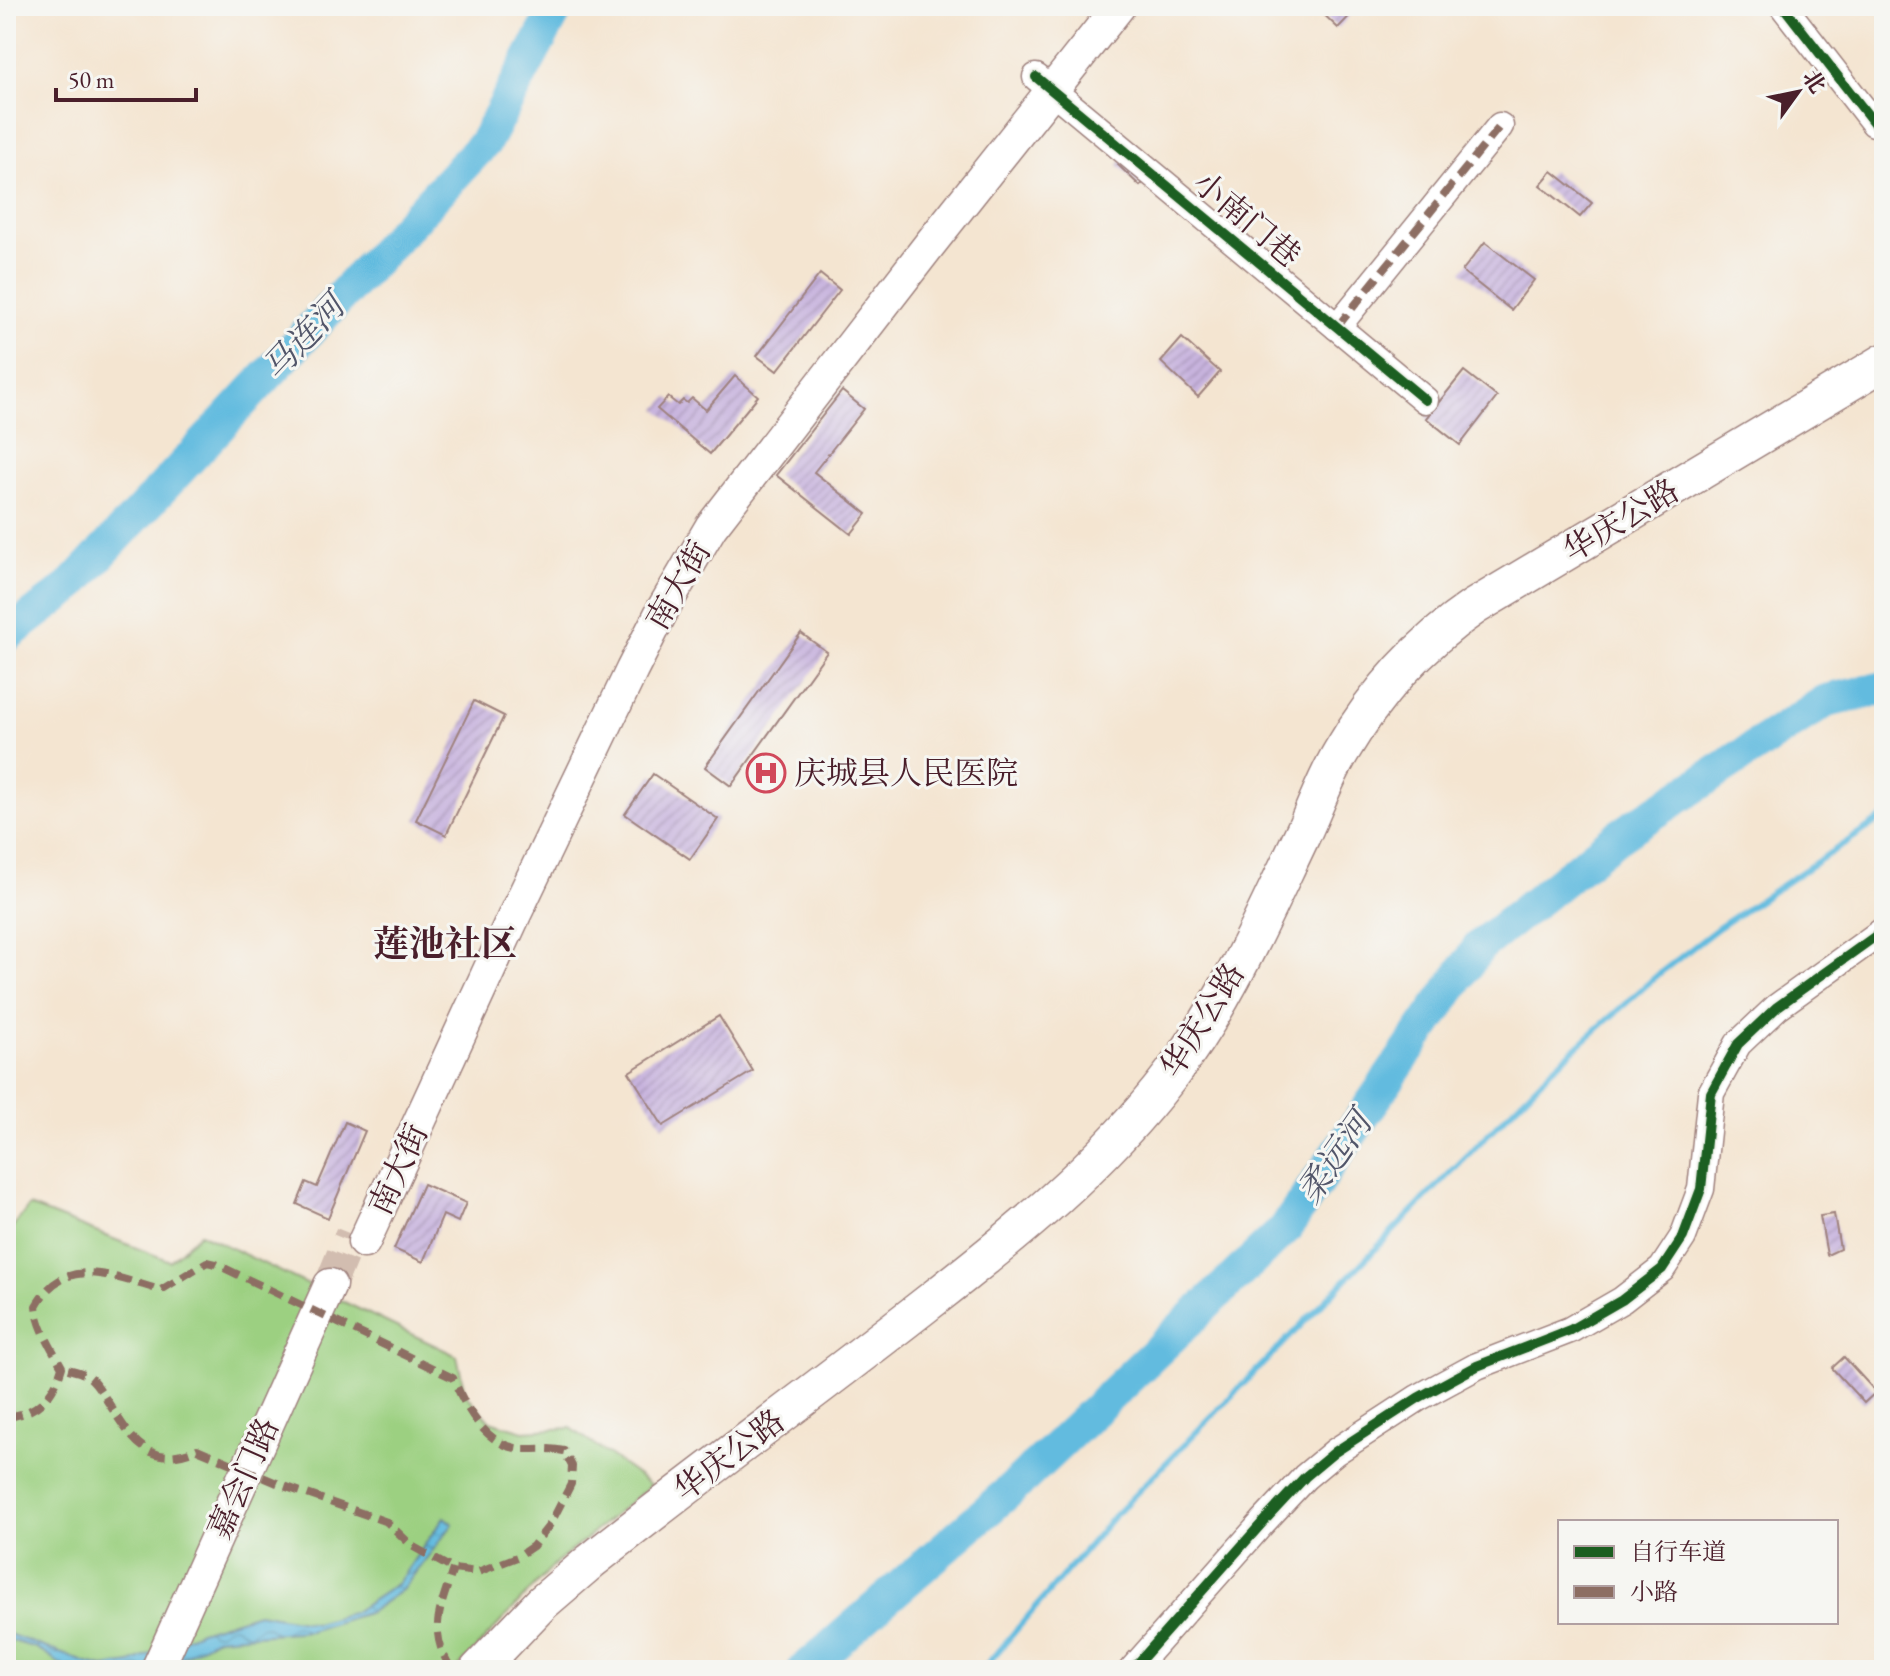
<svg xmlns="http://www.w3.org/2000/svg" width="1890" height="1676" viewBox="0 0 1890 1676" font-family="'EB Garamond','Noto Serif SC',serif">
  <style>
    .green { fill: #9cd081; stroke: #737856; stroke-width: 2 }
    .water { fill: url(#water-waves); stroke: #566d85; stroke-width: 2 }
    .lines { fill: none; stroke-linecap: round; stroke-linejoin: round }
    .stream { stroke: #62bbdf; stroke-width: 6 }
    .river { stroke: #62bbdf; stroke-width: 34 }
    .building { fill: url(#building-hatch) }
    .major-tunnel { stroke: #d2bdb0; stroke-width: 32; stroke-dasharray: 32 16; stroke-linecap: butt }
    .minor-casing { stroke: #9f827e; stroke-width: 29 }
    .major-casing { stroke: #9f827e; stroke-width: 35 }
    .highway-casing { stroke: #9f827e; stroke-width: 39 }
    .minor { stroke: #fff; stroke-width: 26 }
    .major { stroke: #fff; stroke-width: 32 }
    .highway { stroke: #fff; stroke-width: 36 }
    .quiet { stroke: #8d6e63; stroke-width: 8; stroke-dasharray: 16 8; stroke-linecap: butt }
    .cycleway-casing { stroke: #f6f6f2; stroke-width: 15 }
    .cycleway { stroke: #1b5e20; stroke-width: 10 }
    .labels { text-anchor: middle; dominant-baseline: central; stroke-width: 6; stroke-linejoin: round; paint-order: stroke }
    .street-label { font-size: 32px; fill: #4a1f2b; stroke: #f6f6f2 }
    .poi-label { font-size: 32px; fill: #4a1f2b; stroke: #f6f6f2; text-anchor: start }
    .water-label { font-size: 34px; font-style: italic; fill: #52566a; stroke: #f6f6f2 }
    .quarter-label { font-size: 36px; font-weight: bold; fill: #4a1f2b; stroke: #f6f6f2 }
  </style>
  <defs>
    <pattern id="water-waves" width="16" height="10" patternUnits="userSpaceOnUse" patternTransform="scale(2)"><rect width="16" height="10" fill="#62bbdf"/><path d="M0 5q4-4 8 0t8 0" fill="none" stroke="#5397b5"/></pattern>
    <pattern id="building-hatch" width="6" height="6" patternUnits="userSpaceOnUse" patternTransform="scale(2)"><rect width="6" height="6" fill="#c8b4de"/><path d="M-1 1l2-2M0 6l6-6M5 7l2-2" fill="none" stroke="#ad9abf"/></pattern>
  </defs>
  <rect width="100%" height="100%" fill="#f6f6f2"/>
  <filter id="ink" filterUnits="userSpaceOnUse"><feTurbulence type="fractalNoise" baseFrequency=".0125" numOctaves="2"/><feDisplacementMap in="SourceGraphic" scale="16" xChannelSelector="R" yChannelSelector="G"/><feConvolveMatrix kernelMatrix="1 2 1 2 8 2 1 2 1" color-interpolation-filters="sRGB"/></filter>
  <filter id="wash" filterUnits="userSpaceOnUse"><feTurbulence type="fractalNoise" baseFrequency=".006" numOctaves="4" result="noise"/><feDisplacementMap in="SourceGraphic" scale="32" xChannelSelector="R" yChannelSelector="G"/><feGaussianBlur stdDeviation="1.8" result="paint"/><feColorMatrix in="noise" values="0 0 0 0 0 0 0 0 0 0 0 0 0 0 0 0 0 1.4 0 .05"/><feComposite in="paint" operator="in"/></filter>
  <g filter="url(#wash)">
    <rect width="100%" height="100%" fill="#f4e5d1"/>
    <path class="green" d="M29,1206L170,1261L200,1233L457,1356L465,1393L490,1421L524,1431L571,1428L651,1485L554,1565L456,1670H6V1236Z"/>
    <path class="water" d="M444,1517L453,1524L402,1590L370,1612L309,1631L217,1638L160,1670H69L36,1648L6,1639V1633L87,1663L104,1667L131,1663L200,1631L258,1613L315,1623L354,1612L398,1583Z"/>
    <g class="lines">
      <path class="stream" d="M982,1670L1114,1516L1552,1069L1660,973L1718,928L1884,817"/>
      <g class="river">
        <path d="M6,636L69,588L485,142L558,6"/>
        <path d="M804,1670L1013,1488L1285,1229L1480,946L1617,837L1826,701L1884,688"/>
      </g>
    </g>
    <g id="blocks">
      <g class="building">
        <path d="M1315,6H1359L1338,28Z"/>
        <path d="M1124,158L1147,179L1140,186L1118,165Z"/>
        <path d="M1552,171L1592,203L1580,217L1540,185Z"/>
        <path d="M1485,242L1534,280L1511,310L1462,271Z"/>
        <path d="M820,274L840,290L777,371L757,356Z"/>
        <path d="M1182,338L1220,372L1198,397L1161,362Z"/>
        <path d="M1464,371L1497,397L1460,445L1426,418Z"/>
        <path d="M735,376L758,396L710,454L657,409L668,397L678,405L683,400L687,403L692,398L706,410Z"/>
        <path d="M842,391L864,409L814,472L867,514L851,534L776,475Z"/>
        <path d="M801,633L827,652L731,786L705,767Z"/>
        <path d="M474,701L504,716L446,835L416,820Z"/>
        <path d="M653,774L718,819L690,859L625,814Z"/>
        <path d="M719,1016L753,1071L663,1126L629,1072Z"/>
        <path d="M345,1122L365,1131L328,1218L297,1204L306,1182L317,1187Z"/>
        <path d="M423,1184L466,1203L458,1222L443,1215L423,1262L394,1249Z"/>
        <path d="M1834,1214L1840,1249L1827,1255L1820,1216Z"/>
        <path d="M1844,1357L1876,1392L1864,1403L1832,1368Z"/>
      </g>
    </g>
  </g>
  <g filter="url(#ink)">
    <use href="#blocks" fill-opacity="0" stroke="#9f827e" stroke-width="2"/>
    <g class="lines">
      <path class="major-tunnel" d="M330,1285L351,1234"/>
      <defs>
        <g id="minor">
          <path d="M1783,6L1874,123"/>
          <path d="M1036,77L1425,400"/>
          <path d="M1337,327L1500,126"/>
          <path d="M1132,1670L1263,1522L1305,1477L1335,1452L1418,1398L1477,1366L1570,1330L1622,1300L1662,1269L1683,1237L1701,1189L1711,1093L1738,1044L1777,1007L1884,930"/>
        </g>
        <g id="major">
          <path d="M364,1242L515,914L632,670L664,607L711,527L930,244L1119,6"/>
          <path d="M157,1670L330,1285"/>
        </g>
        <path id="highway" d="M478,1670L542,1603L591,1561C701,1474 814,1392 924,1306C1013,1237 1102,1166 1171,1075C1227,1002 1264,914 1304,831C1316,805 1326,777 1341,752C1375,694 1418,645 1474,607L1884,362"/>
      </defs>
      <use href="#minor" class="minor-casing"/>
      <use href="#major" class="major-casing"/>
      <use href="#highway" class="highway-casing"/>
      <use href="#minor" class="minor"/>
      <use href="#major" class="major"/>
      <use href="#highway" class="highway"/>
      <g class="quiet">
        <path d="M1337,327L1500,126"/>
        <path d="M6,1417C37,1414 53,1397 62,1367C51,1347 39,1329 36,1306C66,1252 114,1278 161,1290L207,1262L216,1264L453,1378C466,1409 488,1450 526,1449C540,1449 550,1448 564,1451L572,1466L571,1484L551,1523L533,1546L517,1557L478,1572L453,1569L412,1546L387,1522L284,1486L197,1449C147,1471 130,1436 106,1399C101,1391 94,1379 86,1375C79,1371 69,1370 62,1367"/>
        <path d="M452,1670C427,1631 440,1610 453,1569"/>
      </g>
      <defs>
        <g id="cycleway">
          <path d="M1783,6L1874,123"/>
          <path d="M1036,77L1425,400"/>
          <path d="M1132,1670L1263,1522L1305,1477L1335,1452L1418,1398L1477,1366L1570,1330L1622,1300L1662,1269L1683,1237L1701,1189L1711,1093L1738,1044L1777,1007L1884,930"/>
        </g>
      </defs>
      <use href="#cycleway" class="cycleway-casing"/>
      <use href="#cycleway" class="cycleway"/>
    </g>
  </g>
  <defs>
    <symbol id="hospital-ring" viewBox="-11 -11 22 22"><circle r="9.5" fill="#f6f6f2" stroke="#d1495b" stroke-width="1.5"/><path d="M-5-5h3v3.5h4V-5h3V5h-3V1.5h-4V5h-3Z" fill="#d1495b"/></symbol>
  </defs>
  <g fill-rule="evenodd">
    <use href="#hospital-ring" x="744" y="751" width="44" height="44"/>
  </g>
  <g class="labels">
    <g class="street-label">
      <text transform="translate(1247 219) rotate(40)">小南门巷</text>
      <text transform="translate(1621 520) rotate(-31)">华庆公路</text>
      <text transform="translate(678 585) rotate(-60)">南大街</text>
      <text transform="translate(1202 1020) rotate(-58)">华庆公路</text>
      <text transform="translate(398 1169) rotate(-65)">南大街</text>
      <text transform="translate(729 1455) rotate(-37)">华庆公路</text>
      <text transform="translate(243 1478) rotate(-66)">嘉会门路</text>
    </g>
    <g class="poi-label">
      <text x="794" y="773">庆城县人民医院</text>
    </g>
    <g class="water-label">
      <text transform="translate(303 337) rotate(-47)">马连河</text>
      <text transform="translate(1334 1157) rotate(-55)">柔远河</text>
    </g>
    <g class="quarter-label">
      <text x="445" y="943">莲池社区</text>
    </g>
  </g>
  <rect width="1890" height="1676" fill="none" stroke="#f6f6f2" stroke-width="32"/>
  <rect x="1558" y="1520" width="280" height="104" fill="#f6f6f2" stroke="#b1a0a2" stroke-width="2"/>
  <rect x="1574" y="1546" width="40" height="12" fill="#1b5e20" stroke="#b1a0a2" stroke-width="2"/>
  <text x="1630" y="1560" font-size="24" fill="#4a1f2b">自行车道</text>
  <rect x="1574" y="1586" width="40" height="12" fill="#8d6e63" stroke="#b1a0a2" stroke-width="2"/>
  <text x="1630" y="1600" font-size="24" fill="#4a1f2b">小路</text>
  <g transform="translate(1798 92) rotate(57)" stroke="#f6f6f2" stroke-width="6" paint-order="stroke">
  <path d="M0-6L14 30L0 20L-14 30Z" fill="#4a1f2b"/>
  <text y="-12" font-size="22" font-weight="bold" text-anchor="middle" fill="#4a1f2b">北</text>
  </g>
  <path d="M56 88v12h140v-12" fill="none" stroke="#4a1f2b" stroke-width="4"/>
  <text x="68" y="88" font-size="24" fill="#4a1f2b" stroke="#f6f6f2" stroke-width="6" paint-order="stroke">50 m</text>
</svg>
